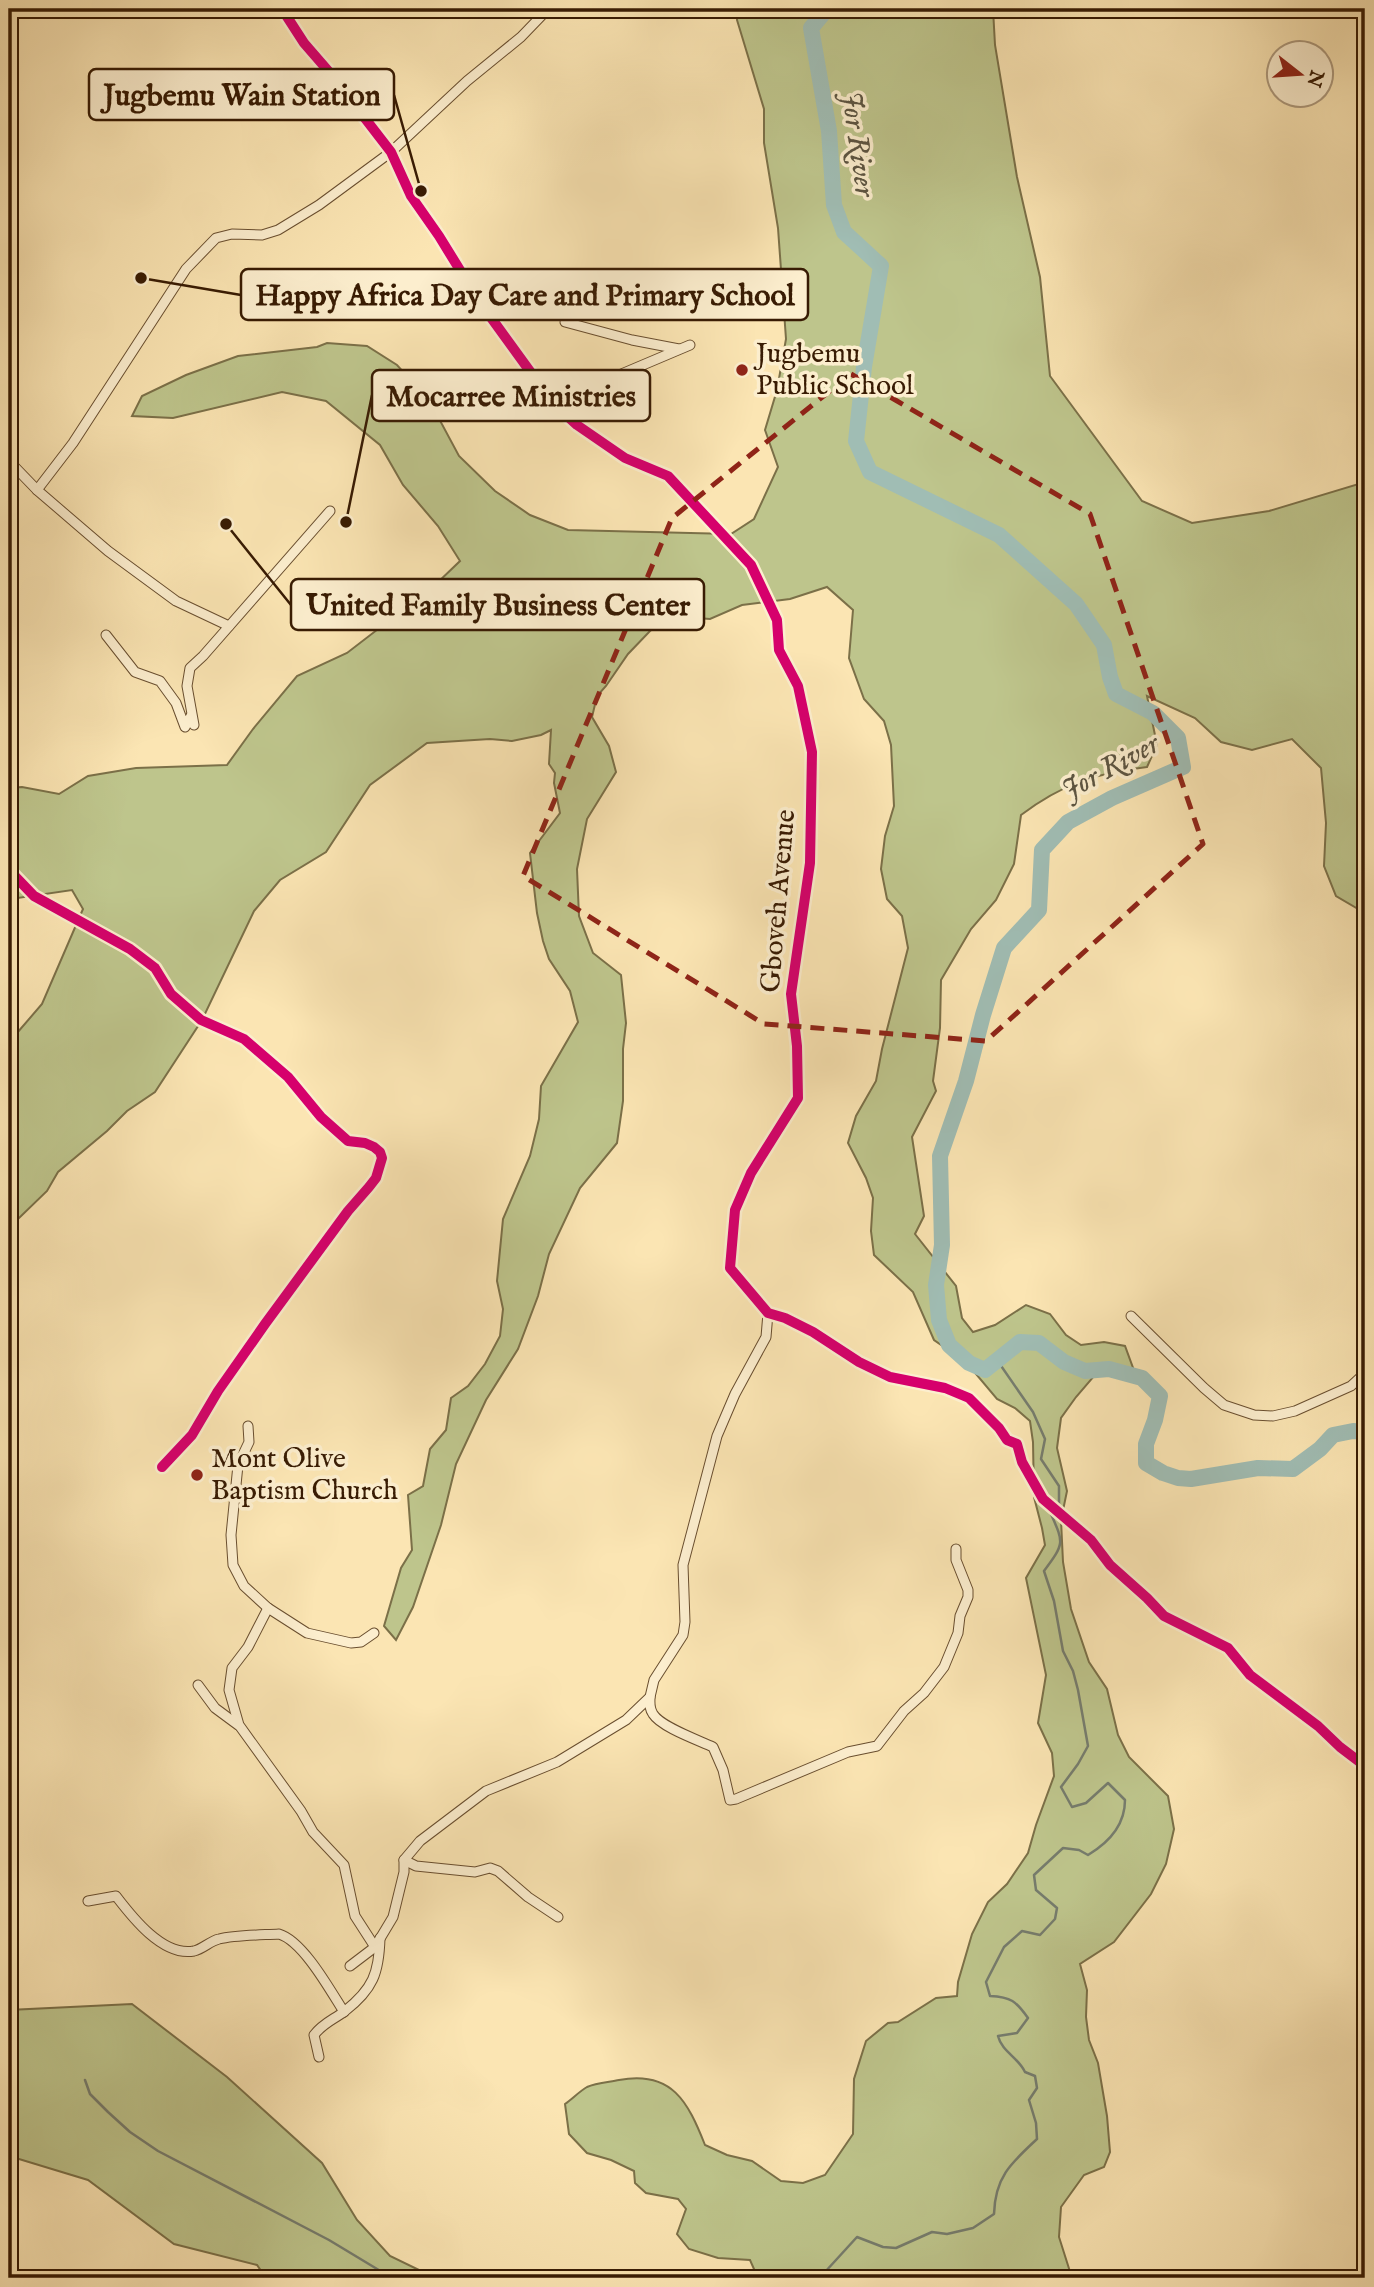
<svg xmlns="http://www.w3.org/2000/svg" width="1374" height="2287" viewBox="0 0 1374 2287" font-family="'IM FELL English',serif">
  <style>
    .green { fill: #bec58c; stroke: #7b7048; stroke-width: 2 }
    .lines { fill: none; stroke-linecap: round; stroke-linejoin: round }
    .stream { stroke: #767c6d; stroke-width: 2.5 }
    .river { stroke: #a0bdb4; stroke-width: 16 }
    .minor-casing { stroke: #694e2f; stroke-width: 11 }
    .minor { stroke: #fceece; stroke-width: 9 }
    .cycleway-casing { stroke: #fceece; stroke-width: 15 }
    .cycleway { stroke: #d6006c; stroke-width: 10 }
    .marked { fill: none; stroke: #8f2418; stroke-width: 5; stroke-dasharray: 14 9; stroke-linejoin: round }
    .poi-dot { fill: #8f2418; stroke: #fceece; stroke-width: 2.5 }
    .labels { text-anchor: middle; dominant-baseline: central; stroke-width: 7; stroke-linejoin: round; paint-order: stroke }
    .poi-label { font-size: 28px; fill: #381b03; stroke: #fceece; text-anchor: start }
    .street-label { font-size: 28px; fill: #381b03; stroke: #fceece }
    .water-label { font-size: 30px; font-style: italic; fill: #5c5441; stroke: #fceece }
    .leader { fill: none; stroke: #381b03; stroke-width: 2.5 }
    .callout-dot { fill: #381b03; stroke: #fceece; stroke-width: 2.5 }
    .callout { fill: #fceece; stroke: #381b03; stroke-width: 2.5 }
    .callout-label { font-size: 30px; text-anchor: middle; font-weight: bold; fill: #381b03 }
  </style>
  <rect width="100%" height="100%" fill="#fbe5b3"/>
  <filter id="stains"><feTurbulence type="fractalNoise" baseFrequency=".00286" numOctaves="4"/><feColorMatrix values="0 0 0 0 .2 0 0 0 0 .09 0 0 0 0 .02 0 0 0 .5 -.17"/></filter>
  <radialGradient id="worn" r=".72"><stop offset=".6" stop-color="#630" stop-opacity="0"/><stop offset="1" stop-color="#630" stop-opacity=".3"/></radialGradient>
  <g class="green">
    <path d="M738,9H993L995,45L1017,177L1040,277L1050,376L1142,501L1192,523L1269,511L1365,482V913L1336,896L1324,866L1326,823L1321,768L1292,739L1252,750L1221,742L1195,718L1147,696L1157,745L1147,767C1096,773 1062,784 1021,815L1014,864L996,900L971,929L941,980L940,1028L933,1081L936,1091L912,1137L924,1216L915,1234L956,1286L962,1318L973,1332L995,1325L1026,1305L1050,1314L1066,1335L1081,1345L1104,1342L1125,1346L1136,1376L1100,1369L1076,1397L1061,1418L1057,1448L1067,1491L1061,1520L1063,1562L1071,1609L1089,1662L1107,1689L1118,1735L1129,1757L1168,1796L1174,1829L1166,1864L1151,1894L1114,1942L1080,1964L1087,1990L1086,2017L1089,2040L1098,2063L1107,2116L1110,2152L1104,2167L1084,2175L1061,2207L1059,2237L1072,2278H744L754,2269L750,2260L718,2258L689,2249L677,2234L686,2209L678,2199L646,2193L635,2183L634,2171L611,2160L587,2153L569,2134L565,2104C572,2099 580,2091 587,2087C596,2083 610,2082 619,2080C672,2070 688,2102 705,2145L727,2155L752,2161L781,2181L803,2183L825,2175L853,2134L854,2079L866,2041L888,2023L898,2022L936,1998L957,1996L958,1982L972,1934L988,1902L1007,1884L1028,1853L1036,1825L1054,1776L1052,1753L1038,1723L1046,1675L1026,1578L1045,1545L1042,1528L1034,1497L1033,1442L1030,1421L1015,1408L997,1399L966,1362L934,1340L913,1292L874,1255L871,1231L873,1198L866,1178L848,1143L856,1116L876,1081L882,1049L908,948L902,916L887,899L881,869L885,836L894,806L891,745L884,721L864,699L849,658L853,610L827,587L790,599L742,605L710,619L697,618L662,623L650,631L628,654L606,686L597,696L592,717L609,746L616,772L587,819L577,869L579,916L593,953L621,975L626,1023L623,1049V1101L617,1143L580,1188L549,1254L538,1296L518,1349L486,1400L456,1464L441,1525L413,1607L396,1640L384,1626L401,1568L412,1550L408,1495L423,1486L430,1449L446,1430L451,1398L468,1386L485,1364L500,1336L503,1309L497,1281L503,1219L530,1156L539,1119L541,1086L578,1022L570,991L549,959L543,941L537,913L530,853L560,813L554,783L555,773L549,764L551,730L541,735L512,741L490,739L427,743L370,785L326,852L280,880L254,911L202,1020L155,1092L127,1111L107,1131L58,1172L47,1191L17,1220L9,1219V1049L15,1045L17,1033L42,1004L83,909L72,890L11,899L9,896V788L22,787L59,794L88,776L136,768L227,765L253,729L297,676L347,653L434,586L460,561L438,526L403,485L380,445L326,401L282,392L173,418L132,416L142,396L186,375L238,356L317,347L327,343L367,346L397,365L429,400L459,456L495,491L530,515L568,530L731,534L754,519L778,467L765,430L777,390L786,339L778,228L764,143V109L737,20Z"/>
    <path d="M132,2004L227,2077L322,2163L357,2220L390,2256L421,2271L448,2278H266L257,2265L174,2244L88,2180L9,2156V2010Z"/>
  </g>
  <g class="lines">
    <g class="stream">
      <path d="M985,1370L997,1360L1033,1412L1045,1439L1041,1459L1059,1486V1507L1057,1508"/>
      <path d="M85,2080L90,2094L108,2112L130,2132L158,2151L329,2240L392,2278"/>
      <path d="M808,2278L816,2272H825L857,2237L883,2247L896,2248L932,2232L947,2234L973,2228L994,2214C995,2177 1011,2163 1037,2139L1036,2123L1029,2100L1037,2088L1035,2076L1025,2072C1018,2057 1002,2052 998,2036L1017,2033L1028,2018C1016,2001 1011,1997 990,1996L986,1982L1004,1947L1022,1931L1040,1935L1055,1919L1057,1908L1036,1890L1034,1875L1063,1848L1079,1850L1088,1855C1108,1843 1125,1825 1125,1800L1108,1783L1086,1803L1072,1807L1061,1787L1078,1764L1088,1746L1078,1690L1073,1671L1063,1651L1054,1601L1044,1571C1065,1543 1064,1543 1050,1512L1052,1511"/>
    </g>
    <path class="river" d="M827,9L811,28L829,131L834,205L844,232L881,266L864,367L856,441L870,472L999,535L1076,604L1104,645L1110,677L1116,694L1153,713L1178,738L1183,767L1112,798L1068,822L1042,850L1039,910L1004,948L983,1015L966,1081L940,1156L942,1245L936,1285L939,1320L949,1345L969,1363L985,1370L1020,1342L1039,1343L1064,1362L1085,1371L1109,1369L1142,1378L1160,1396L1155,1420L1146,1444V1463L1163,1473L1178,1478L1191,1479L1258,1468L1293,1469L1320,1449L1333,1435L1353,1431L1365,1432"/>
    <defs>
      <g id="minor">
        <path d="M282,9L304,43L330,73L391,152L411,196L439,236L479,301L553,403L577,425L625,458L668,476L751,565L777,620L779,650L798,686L812,752L810,863L791,994L797,1046L798,1098L751,1173L735,1210L730,1268L768,1313L785,1318L813,1332L859,1362L890,1377L945,1388L969,1398L999,1428L1007,1440L1017,1444L1022,1462L1043,1499L1091,1540L1110,1565L1147,1598L1164,1616L1228,1648L1250,1675L1318,1726L1340,1747L1365,1766"/>
        <path d="M565,322L632,340L679,349"/>
        <path d="M553,403L690,345"/>
        <path d="M9,461L37,490L108,551L176,601L229,626"/>
        <path d="M37,490L73,443L186,269L216,238L232,234L262,235L278,230L319,205L391,152L467,81L521,37L548,9"/>
        <path d="M106,635L135,672L160,681L176,703L185,727L191,716"/>
        <path d="M194,725L187,686L190,668L203,656L330,511"/>
        <path d="M9,870L34,896L130,949L155,968L171,994L201,1020L244,1039L288,1077L321,1117L348,1141L365,1143L374,1147L380,1152L382,1158L376,1178L369,1187L348,1211L265,1324L218,1391L192,1435L162,1467"/>
        <path d="M1131,1316L1204,1388L1224,1405L1254,1415L1273,1416L1295,1411L1351,1386L1364,1374L1365,1369"/>
        <path d="M248,1426L249,1442L238,1465L231,1535L233,1565L244,1586L268,1608L307,1633L351,1643L361,1642L374,1633"/>
        <path d="M268,1608L248,1647L232,1668L229,1690L239,1725L301,1811L313,1832L344,1865L355,1916L375,1947"/>
        <path d="M198,1685L215,1708L238,1725"/>
        <path d="M650,1697C650,1704 649,1708 653,1714C661,1727 698,1740 713,1747L723,1770L730,1800L736,1799L848,1752L877,1746L904,1711L924,1693L944,1667L958,1633L960,1616L968,1597V1590L956,1560V1549"/>
        <path d="M404,1860L416,1866L475,1872L490,1868L498,1871L528,1897L558,1917"/>
        <path d="M88,1901L116,1896C132,1917 163,1957 194,1951C203,1949 210,1941 219,1939C235,1935 262,1935 279,1934C303,1941 330,1990 344,2012"/>
        <path d="M350,1966L375,1947L393,1917L404,1872V1860L420,1841L486,1791L557,1762L626,1720L650,1697L654,1680L683,1635L685,1622L683,1565L717,1436L735,1394L766,1337L768,1313"/>
        <path d="M319,2057L314,2035C323,2023 333,2020 345,2011C373,1989 379,1973 380,1938"/>
      </g>
    </defs>
    <use href="#minor" class="minor-casing"/>
    <use href="#minor" class="minor"/>
    <defs>
      <g id="cycleway">
        <path d="M282,9L304,43L330,73L391,152L411,196L439,236L479,301L553,403L577,425L625,458L668,476L751,565L777,620L779,650L798,686L812,752L810,863L791,994L797,1046L798,1098L751,1173L735,1210L730,1268L768,1313L785,1318L813,1332L859,1362L890,1377L945,1388L969,1398L999,1428L1007,1440L1017,1444L1022,1462L1043,1499L1091,1540L1110,1565L1147,1598L1164,1616L1228,1648L1250,1675L1318,1726L1340,1747L1365,1766"/>
        <path d="M9,870L34,896L130,949L155,968L171,994L201,1020L244,1039L288,1077L321,1117L348,1141L365,1143L374,1147L380,1152L382,1158L376,1178L369,1187L348,1211L265,1324L218,1391L192,1435L162,1467"/>
      </g>
    </defs>
    <use href="#cycleway" class="cycleway-casing"/>
    <use href="#cycleway" class="cycleway"/>
  </g>
  <path class="marked" d="M851,374L1090,514L1203,844L986,1041L764,1024L523,876L672,518Z"/>
  <g class="poi-dot">
    <circle cx="742" cy="370" r="7"/>
    <circle cx="197" cy="1475" r="7"/>
  </g>
  <g class="labels">
    <g class="poi-label">
      <text x="756" y="354">Jugbemu<tspan x="756" dy="32">Public School</tspan></text>
      <text x="211" y="1459">Mont Olive<tspan x="211" dy="32">Baptism Church</tspan></text>
    </g>
    <g class="street-label">
      <text transform="translate(779 901) rotate(-85)">Gboveh Avenue</text>
    </g>
    <g class="water-label">
      <text transform="translate(857 144) rotate(82)">Jor River</text>
      <text transform="translate(1111 768) rotate(-29)">Jor River</text>
    </g>
  </g>
  <path class="leader" d="M421 191L394 95M141 278L241 295M346 522L372 395M226 524L291 605"/>
  <g class="callout-dot">
    <circle cx="421" cy="191" r="7"/>
    <circle cx="141" cy="278" r="7"/>
    <circle cx="346" cy="522" r="7"/>
    <circle cx="226" cy="524" r="7"/>
  </g>
  <g class="callout">
    <rect x="89" y="69" width="305" height="51" rx="7"/>
    <rect x="241" y="269" width="567" height="51" rx="7"/>
    <rect x="372" y="370" width="278" height="51" rx="7"/>
    <rect x="291" y="579" width="413" height="51" rx="7"/>
  </g>
  <g class="callout-label">
    <text x="242" y="105">Jugbemu Wain Station</text>
    <text x="525" y="305">Happy Africa Day Care and Primary School</text>
    <text x="511" y="406">Mocarree Ministries</text>
    <text x="498" y="615">United Family Business Center</text>
  </g>
  <rect width="1374" height="2287" fill="none" stroke="#fbe5b3" stroke-width="35"/>
  <rect x="10" y="10" width="1353" height="2266" fill="none" stroke="#381b03" stroke-width="3.5"/>
  <rect x="18" y="18" width="1339" height="2252" fill="none" stroke="#381b03" stroke-width="2"/>
  <g transform="translate(1300 74) rotate(107)"><circle r="33" fill="#fceece" stroke="#ae9a7d" stroke-width="2"/>
  <path d="M0-5L12 26L0 18L-12 26Z" fill="#8f2418"/>
  <text y="-10" font-size="19" font-weight="bold" text-anchor="middle" fill="#381b03">N</text>
  </g>
  <rect width="100%" height="100%" filter="url(#stains)"/>
  <rect width="100%" height="100%" fill="url(#worn)"/>
</svg>
